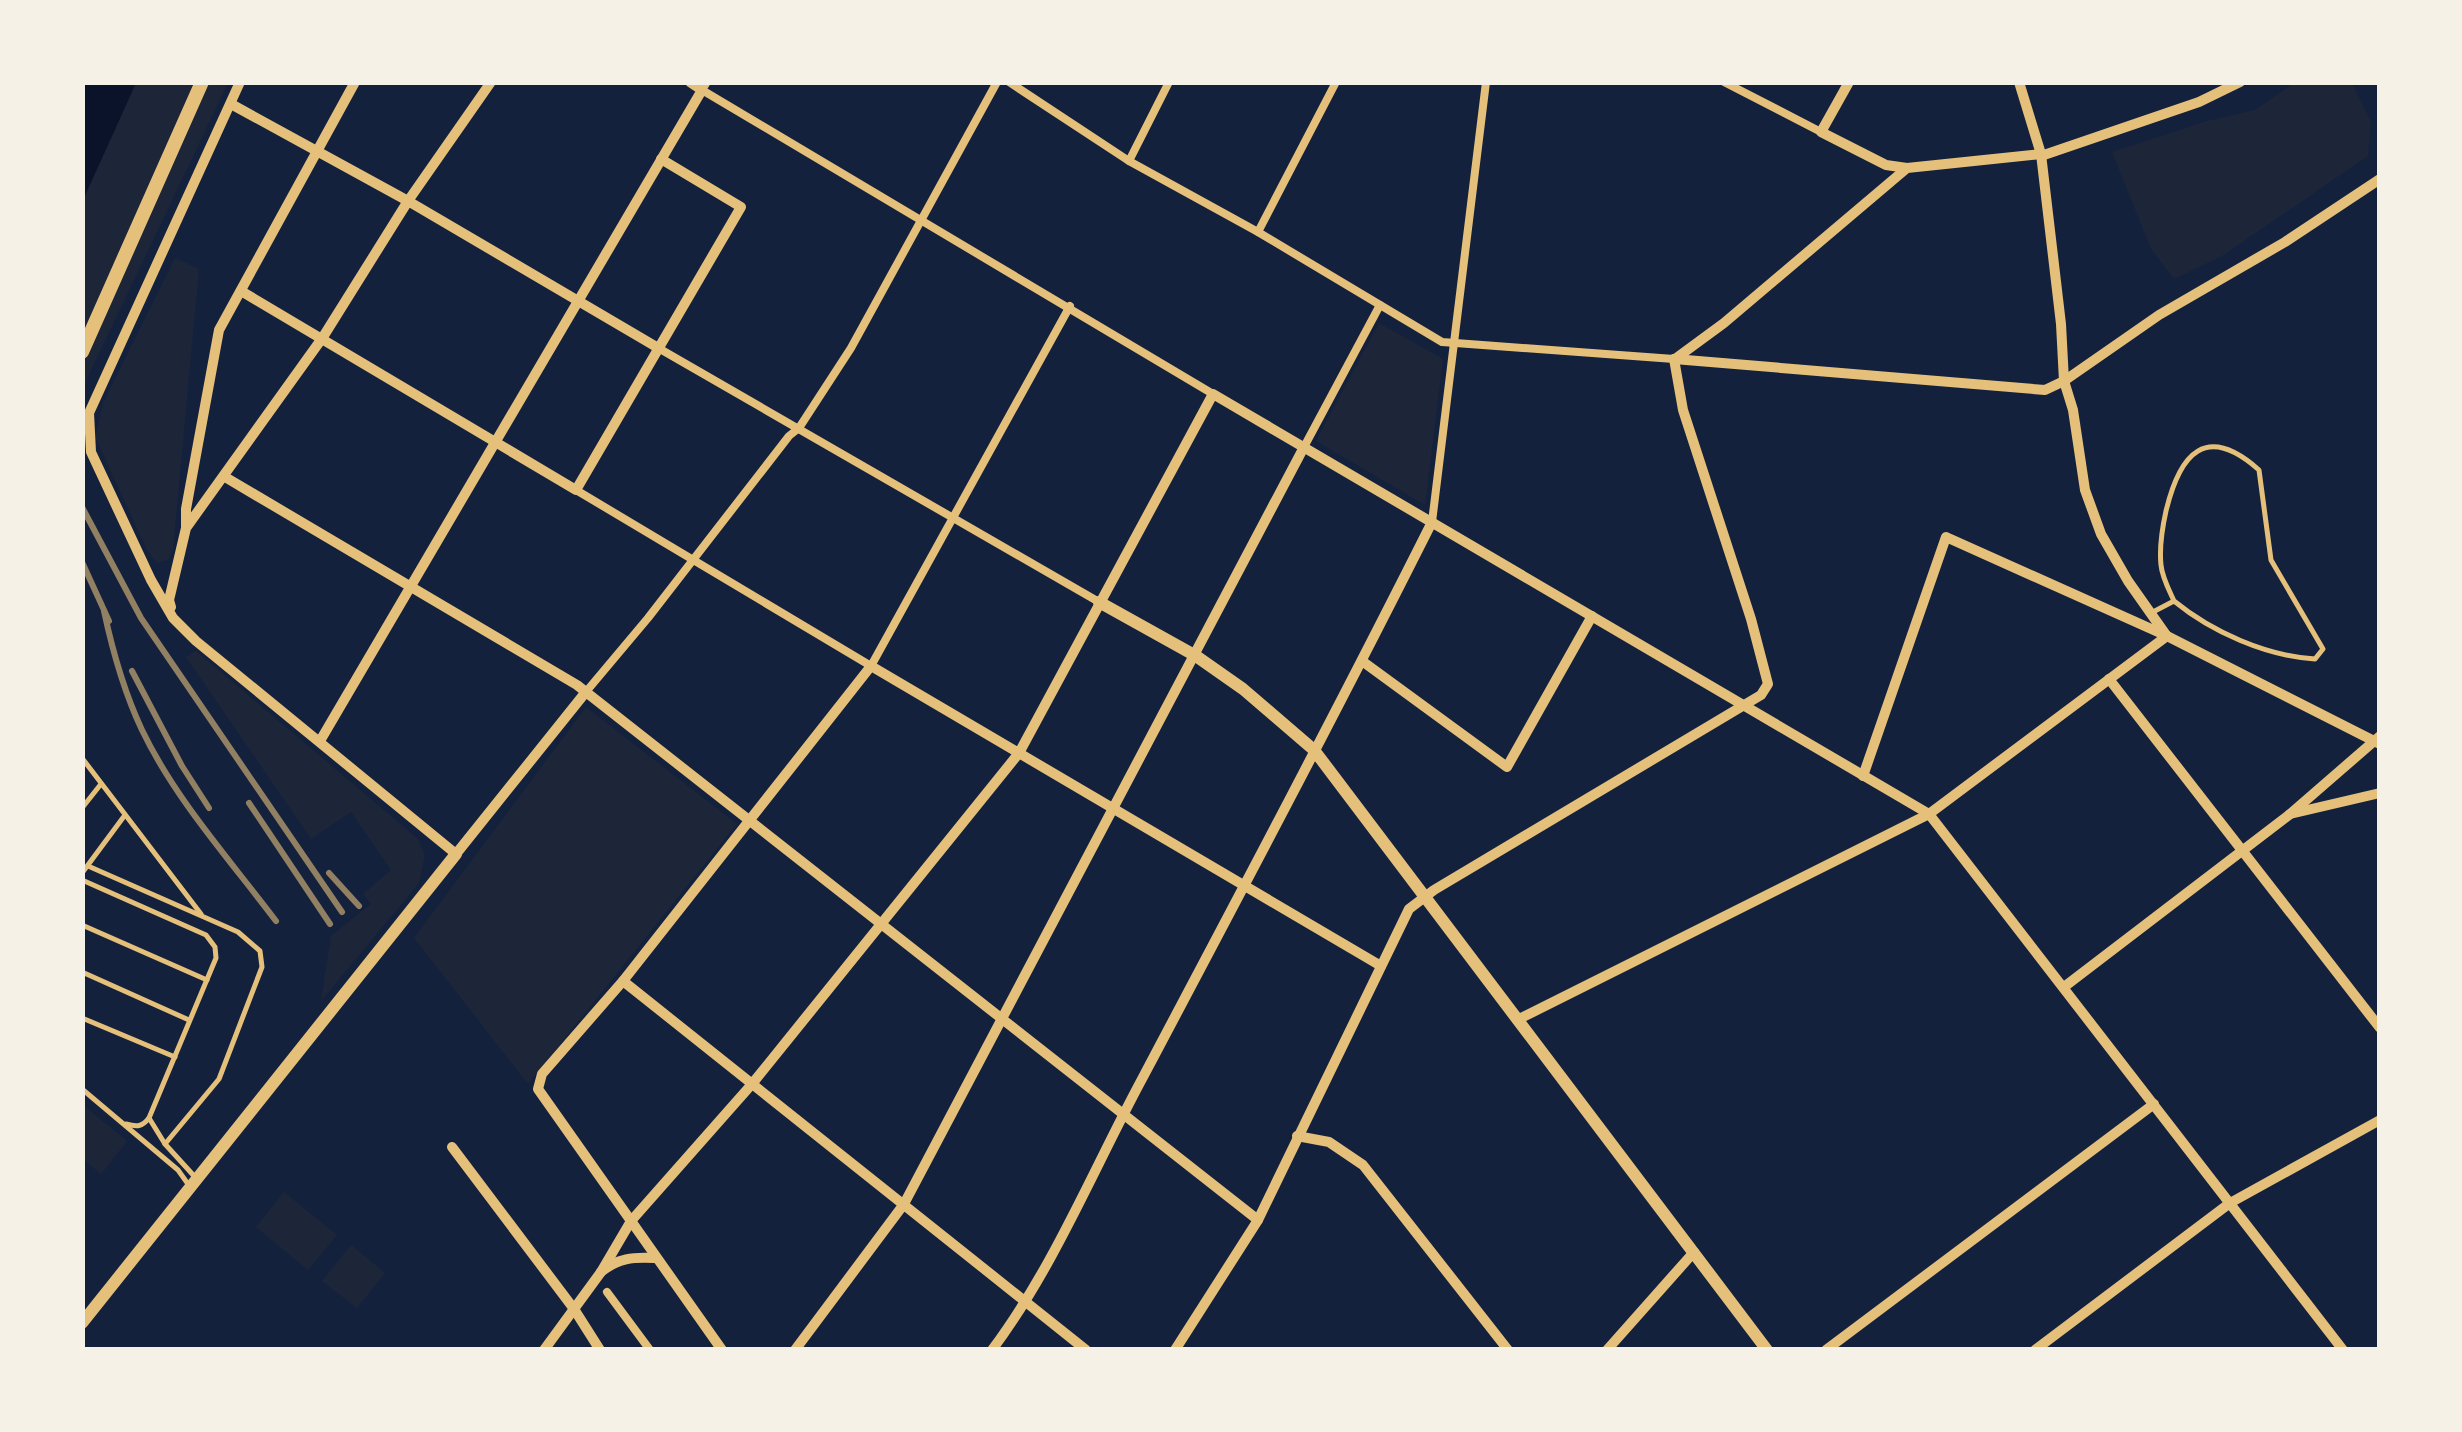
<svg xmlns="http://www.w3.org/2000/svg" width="2462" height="1432" viewBox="0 0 2462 1432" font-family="Roboto,sans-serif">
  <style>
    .green { fill: #1d2539 }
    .water { fill: #0b132b }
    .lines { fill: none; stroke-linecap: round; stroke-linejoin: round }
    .service { stroke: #e5c07b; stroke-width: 5 }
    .pedestrian { stroke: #e5c07b; stroke-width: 8 }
    .minor { stroke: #e5c07b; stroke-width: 10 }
    .tertiary { stroke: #e5c07b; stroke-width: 12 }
    .secondary { stroke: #e5c07b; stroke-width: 14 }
    .rail { stroke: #918062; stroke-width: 6 }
  </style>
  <rect width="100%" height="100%" fill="#14213d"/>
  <g class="green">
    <path d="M2295,82L2352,83L2371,122L2368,156L2222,256L2174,279L2151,249L2112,152L2207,121L2255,110Z"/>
    <path d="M136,83H228L83,387V200Z"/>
    <path d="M175,258L199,269L173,550L168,560L157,563L147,550L95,437L103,403Z"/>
    <path d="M1379,323L1443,359L1425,505L1316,441Z"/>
    <path d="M196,651L418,839L425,855L419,883L321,1001L331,936L371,904L363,894L391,870L351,812L311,839L186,657Z"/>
    <path d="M586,707L737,824L528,1084L414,938Z"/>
    <path d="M82,1104L127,1141L101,1174L83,1159Z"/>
    <path d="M284,1192L337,1235L308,1270L256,1227Z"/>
    <path d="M351,1245L385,1273L357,1308L322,1281Z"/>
  </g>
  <path class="water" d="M83,82L136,83L83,200L82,83Z"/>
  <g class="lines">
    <g class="service">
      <path d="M2151,613L2174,601C2212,632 2266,656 2315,659L2323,649L2271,560L2259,470C2206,423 2180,453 2166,511C2162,529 2159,546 2161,565C2162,577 2169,590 2174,601"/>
      <path d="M82,758L201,914"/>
      <path d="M82,808L101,784"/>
      <path d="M88,866L238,932L260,951L262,967L219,1079L165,1144"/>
      <path d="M82,873L125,815"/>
      <path d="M82,880L206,935L215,947L216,958L149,1118L165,1144L195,1177"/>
      <path d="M82,925L207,980"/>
      <path d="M82,972L189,1020"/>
      <path d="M82,1018L175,1057"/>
      <path d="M82,1089L178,1170L188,1184"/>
      <path d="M126,1124C137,1127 142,1127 149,1118"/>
    </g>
    <g class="pedestrian">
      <path d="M707,82L702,90L1213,394"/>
      <path d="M1009,82L1129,161L1258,232L1442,342L1674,359"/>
      <path d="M1724,82L1821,132"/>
      <path d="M1129,161L1169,82"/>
      <path d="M1258,232L1336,82"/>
      <path d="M660,349L1099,602"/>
      <path d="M1304,447L1380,305"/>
      <path d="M576,490L871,666L1070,306"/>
      <path d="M1432,522L1486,82"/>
      <path d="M585,693L648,618L789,436L799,428L851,348L997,82"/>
      <path d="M607,1292L650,1350"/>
    </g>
    <g class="minor">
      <path d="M240,82L89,413L91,452L151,580L173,618L196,641L456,854L585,693"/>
      <path d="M1849,82L1821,132L1886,165L1907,168"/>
      <path d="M2019,82L2041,154L2061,324L2064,381L2073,410L2085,490L2101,534L2128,581L2166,635"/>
      <path d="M231,104L408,201L660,349"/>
      <path d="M2041,156L2199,102L2240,82"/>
      <path d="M241,291L576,490L741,207L661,159"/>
      <path d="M1674,359L2045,390L2064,381L2159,315L2285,242L2380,179"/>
      <path d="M1675,359L1724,323L1907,168L2041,154"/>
      <path d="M225,477L577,685L1258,1220"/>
      <path d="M186,527V509L219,330L355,82"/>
      <path d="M171,607L169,600L186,528L323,337L408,201L491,82"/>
      <path d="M1362,661L1507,767L1592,616"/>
      <path d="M2109,679L2380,1028"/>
      <path d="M320,741L702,90L690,82"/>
      <path d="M1863,776L1946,537L2167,636L2380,744"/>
      <path d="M2290,814L2380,793"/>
      <path d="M623,981L1086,1350"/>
      <path d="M2064,987L2289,815L2380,736"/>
      <path d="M1517,1020L1929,814L2167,636"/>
      <path d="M1297,1136L1329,1142L1363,1165L1508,1350"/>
      <path d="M452,1147L574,1309L600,1350"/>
      <path d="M601,1272L631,1221L752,1084L1019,753L1213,394L1929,814L2343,1350"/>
      <path d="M544,1350L601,1272C618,1258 633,1257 654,1258"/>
      <path d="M722,1350L538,1089L542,1074L623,981L871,666L1381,966"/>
      <path d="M795,1350L904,1204L1304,447"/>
      <path d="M992,1350C1054,1267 1093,1170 1142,1079C1240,894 1338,709 1432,522"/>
      <path d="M1175,1350L1258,1220L1409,909L1434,890L1761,695L1768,684L1751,619L1683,410L1674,359"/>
      <path d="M1607,1350L1694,1252"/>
      <path d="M1826,1350L2154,1104"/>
      <path d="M2035,1350L2230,1203L2380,1120"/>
    </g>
    <g class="tertiary">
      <path d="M1099,602L1196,656L1243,689L1314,750L1767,1350"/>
      <path d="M82,1323L456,854"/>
    </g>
    <path class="secondary" d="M82,352L202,82"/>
    <g class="rail">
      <path d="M82,507L141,618L342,912"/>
      <path d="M82,562L109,621"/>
      <path d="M104,611C113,653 124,692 142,730C175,799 230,860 276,921"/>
      <path d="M132,671L182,766L209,808"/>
      <path d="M249,803L330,924"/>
      <path d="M329,873L359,906"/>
    </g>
  </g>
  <rect width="2462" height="1432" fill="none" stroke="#f6f1e7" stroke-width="170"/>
</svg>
